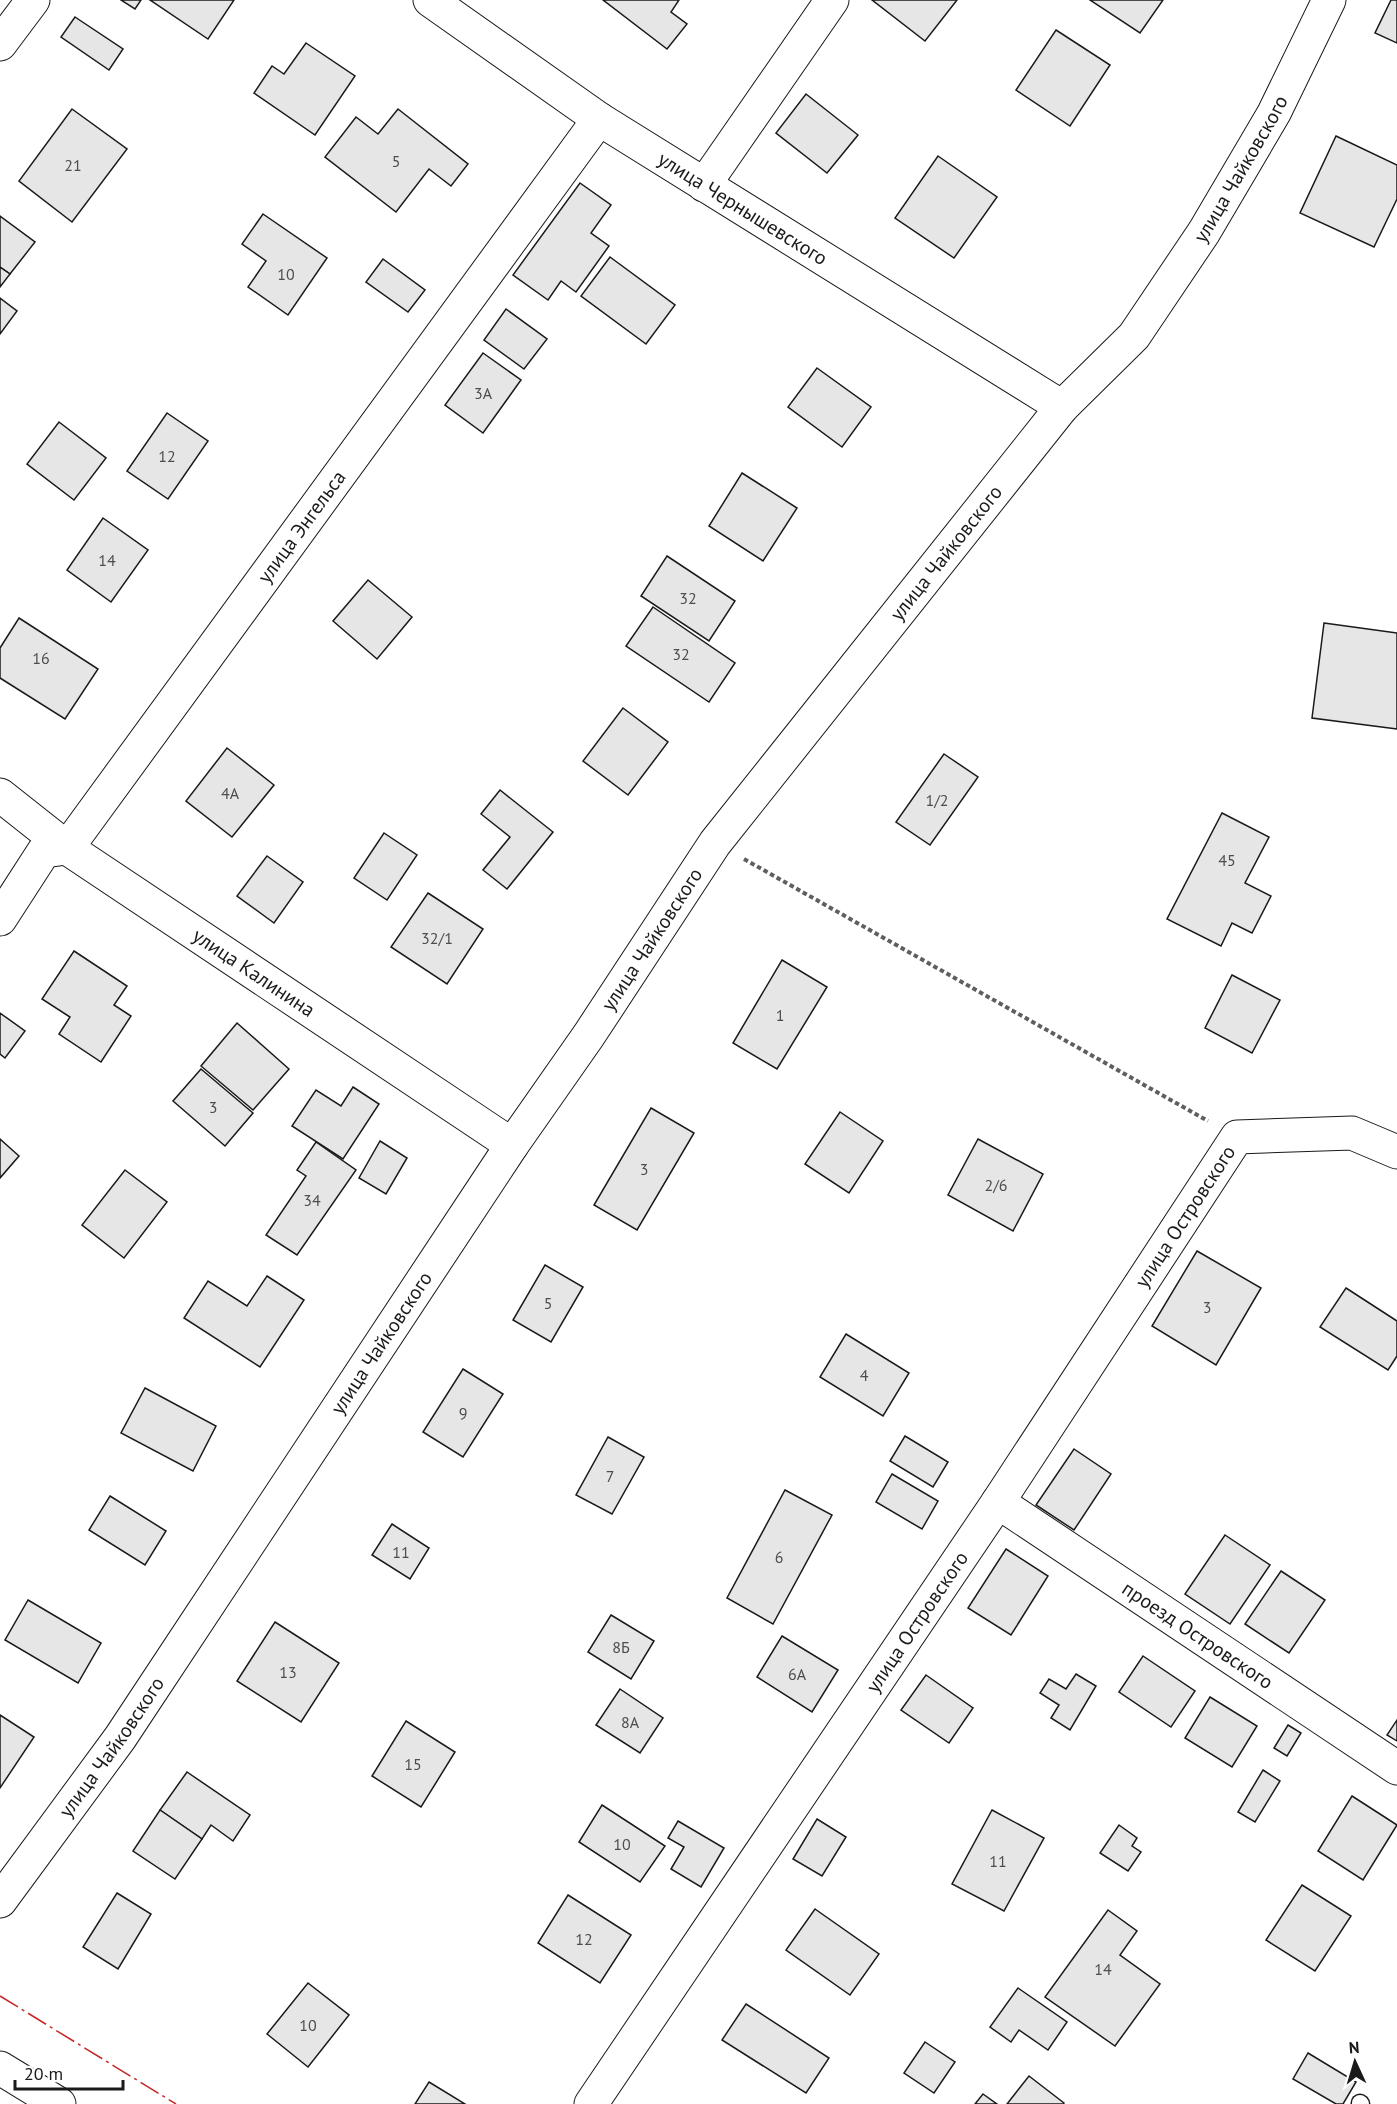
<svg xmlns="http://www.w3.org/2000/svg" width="1397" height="2104" viewBox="0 0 1397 2104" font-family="'PT Sans',sans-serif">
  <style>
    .building { fill: #e6e6e6; stroke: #1a1a1a; stroke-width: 1.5 }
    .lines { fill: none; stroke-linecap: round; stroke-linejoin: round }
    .service-casing { stroke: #1a1a1a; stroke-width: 19 }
    .minor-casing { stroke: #1a1a1a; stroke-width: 35 }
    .primary-casing { stroke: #1a1a1a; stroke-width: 35 }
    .path { stroke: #5f5f5f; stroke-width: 4; stroke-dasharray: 4.5 3; stroke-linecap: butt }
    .service { stroke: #fff; stroke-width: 16 }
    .minor { stroke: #fff; stroke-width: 33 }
    .primary { stroke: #fff; stroke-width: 33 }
    .power { stroke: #c62828; stroke-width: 1.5; stroke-dasharray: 21 4.5 3 4.5; stroke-linecap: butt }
    .labels { text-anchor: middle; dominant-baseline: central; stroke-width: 4.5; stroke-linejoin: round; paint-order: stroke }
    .number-label { font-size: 16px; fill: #4d4d4d }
    .street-label { font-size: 20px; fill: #1a1a1a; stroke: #fff }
  </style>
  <rect width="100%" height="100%" fill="#fff"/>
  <g class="building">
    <path d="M121,0H141L135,9Z"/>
    <path d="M150,0H234L208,39Z"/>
    <path d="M603,0H679L671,12L687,24L667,49Z"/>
    <path d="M872,0H957L925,41Z"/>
    <path d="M1090,0H1163L1140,33Z"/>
    <path d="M1391,0H1397V43L1375,33Z"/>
    <path d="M75,17L123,49L109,70L61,37Z"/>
    <path d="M1056,30L1110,65L1070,126L1016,90Z"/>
    <path d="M306,43L355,76L315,135L254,93L272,66L284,74Z"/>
    <path d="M806,94L858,135L827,173L776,133Z"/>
    <path d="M72,109L127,149L72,222L19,181Z"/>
    <path d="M398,109L468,164L451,186L429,169L396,212L325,157L356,117L378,134Z"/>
    <path d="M1336,136L1397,165V199L1374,247L1300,213Z"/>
    <path d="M938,156L997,197L954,258L895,218Z"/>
    <path d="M580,183L611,205L591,233L609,246L576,292L561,281L548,300L513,275Z"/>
    <path d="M263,214L327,258L288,315L248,287L266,261L242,244Z"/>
    <path d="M0,216L35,242L10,274L0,267Z"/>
    <path d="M610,257L675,305L646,344L581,296Z"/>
    <path d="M383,259L425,290L408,312L366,282Z"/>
    <path d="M0,267L10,274L0,287Z"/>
    <path d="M0,298L17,311L0,334Z"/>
    <path d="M506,309L547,339L524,369L484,340Z"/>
    <path d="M483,353L521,380L483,433L445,405Z"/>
    <path d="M817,368L871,407L842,447L788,407Z"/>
    <path d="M167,413L208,441L168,499L127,471Z"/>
    <path d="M59,422L106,458L74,500L27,464Z"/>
    <path d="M742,473L797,508L763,561L709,526Z"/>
    <path d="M103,518L148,550L111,602L67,570Z"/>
    <path d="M667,556L735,601L709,641L641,596Z"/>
    <path d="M368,580L412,617L377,659L333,621Z"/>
    <path d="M653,607L735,663L709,702L626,646Z"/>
    <path d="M19,618L98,669L65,719L0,678V648Z"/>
    <path d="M1324,623L1397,633V729L1312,718Z"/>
    <path d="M623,708L668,742L628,795L583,761Z"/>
    <path d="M227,748L274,785L232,837L186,801Z"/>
    <path d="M944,754L978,777L930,845L896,822Z"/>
    <path d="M500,790L553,832L507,889L483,870L510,837L481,814Z"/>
    <path d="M1222,813L1269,837L1245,883L1271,896L1252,933L1232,923L1221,946L1167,919Z"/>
    <path d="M384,833L417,855L387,900L354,878Z"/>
    <path d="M267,856L303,882L274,923L237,896Z"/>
    <path d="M428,893L483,929L447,984L391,947Z"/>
    <path d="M74,951L127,986L114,1005L131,1016L101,1062L59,1034L70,1017L42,999Z"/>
    <path d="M782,960L827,987L777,1069L733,1043Z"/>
    <path d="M1232,975L1280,1000L1252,1053L1205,1028Z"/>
    <path d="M0,1013L25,1031L5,1058L0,1054Z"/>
    <path d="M237,1023L289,1069L253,1110L201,1066Z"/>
    <path d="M201,1069L253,1113L225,1146L173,1101Z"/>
    <path d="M353,1087L379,1104L343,1159L292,1126L316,1090L341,1106Z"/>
    <path d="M651,1108L694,1133L637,1230L594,1205Z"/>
    <path d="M840,1112L883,1141L849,1193L805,1164Z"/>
    <path d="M0,1139L19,1156L0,1178Z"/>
    <path d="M978,1139L1043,1174L1013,1231L948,1195Z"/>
    <path d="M380,1141L407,1158L386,1194L359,1178Z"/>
    <path d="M316,1142L356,1170L297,1255L266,1235L306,1176L297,1170Z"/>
    <path d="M125,1170L167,1202L124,1258L82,1225Z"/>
    <path d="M1197,1251L1261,1288L1216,1365L1152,1326Z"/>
    <path d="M545,1265L583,1287L551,1342L513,1320Z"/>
    <path d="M267,1276L304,1300L260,1367L184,1318L208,1281L247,1306Z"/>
    <path d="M1346,1288L1397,1321V1356L1388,1370L1320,1327Z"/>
    <path d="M846,1334L909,1373L883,1416L820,1377Z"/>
    <path d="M463,1369L503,1394L463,1457L423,1432Z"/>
    <path d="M145,1388L216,1426L193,1471L121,1433Z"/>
    <path d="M905,1436L948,1462L933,1487L890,1461Z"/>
    <path d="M608,1437L644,1457L612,1514L576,1495Z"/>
    <path d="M1074,1449L1111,1474L1074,1530L1036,1505Z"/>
    <path d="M892,1474L938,1501L922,1529L876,1502Z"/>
    <path d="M785,1490L832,1515L773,1624L727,1598Z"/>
    <path d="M110,1496L166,1531L145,1565L89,1530Z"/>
    <path d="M392,1524L429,1548L410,1579L372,1555Z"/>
    <path d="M1225,1535L1270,1565L1230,1624L1185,1594Z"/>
    <path d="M1006,1549L1048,1576L1011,1635L968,1608Z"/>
    <path d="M1281,1571L1325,1600L1289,1653L1245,1624Z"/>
    <path d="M28,1600L101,1643L78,1683L5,1640Z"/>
    <path d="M611,1615L654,1641L631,1679L588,1652Z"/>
    <path d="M275,1622L339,1663L301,1722L237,1681Z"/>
    <path d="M782,1636L838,1670L812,1712L757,1677Z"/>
    <path d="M1143,1656L1195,1691L1171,1727L1119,1692Z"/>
    <path d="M1076,1674L1096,1686L1070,1730L1051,1718L1059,1705L1040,1693L1049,1679L1066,1689Z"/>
    <path d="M926,1675L973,1708L949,1743L901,1710Z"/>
    <path d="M620,1689L663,1718L640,1753L596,1725Z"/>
    <path d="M1210,1697L1257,1726L1232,1767L1185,1738Z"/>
    <path d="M0,1715L34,1737L0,1788Z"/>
    <path d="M1397,1720V1741L1387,1735Z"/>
    <path d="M406,1721L455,1752L421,1807L372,1776Z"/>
    <path d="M1288,1725L1301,1733L1287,1756L1274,1748Z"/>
    <path d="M1263,1770L1280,1781L1255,1822L1238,1812Z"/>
    <path d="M187,1772L250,1815L233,1841L211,1825L202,1839L160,1810Z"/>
    <path d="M1352,1796L1397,1825L1363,1880L1318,1851Z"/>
    <path d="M602,1805L665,1846L640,1882L579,1842Z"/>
    <path d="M160,1810L202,1839L175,1879L133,1851Z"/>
    <path d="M992,1810L1044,1838L1004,1911L952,1884Z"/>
    <path d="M817,1819L846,1837L822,1876L793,1859Z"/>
    <path d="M678,1821L724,1848L701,1887L671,1869L684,1847L668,1838Z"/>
    <path d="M1119,1825L1137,1838L1132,1846L1141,1852L1128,1871L1100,1853Z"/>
    <path d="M1302,1885L1351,1916L1315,1971L1266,1940Z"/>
    <path d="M117,1893L151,1914L118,1969L83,1947Z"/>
    <path d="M568,1895L631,1935L600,1983L538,1943Z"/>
    <path d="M815,1909L879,1954L850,1995L786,1950Z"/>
    <path d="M1108,1910L1137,1931L1120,1955L1160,1984L1115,2046L1045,1997Z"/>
    <path d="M308,1983L349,2015L308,2067L267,2034Z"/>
    <path d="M1018,1988L1067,2022L1048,2050L1019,2030L1011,2042L990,2027Z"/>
    <path d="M746,2004L829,2058L806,2093L722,2040Z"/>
    <path d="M925,2042L955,2062L934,2093L904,2073Z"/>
    <path d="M1308,2053L1356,2082L1343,2104H1336L1293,2079Z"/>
    <path d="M1029,2076L1064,2103L1063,2104H1007Z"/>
    <path d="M429,2082L465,2104H415Z"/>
    <path d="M983,2094L997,2104H975Z"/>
  </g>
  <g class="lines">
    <defs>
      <path id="service" d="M1360,2103L1361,2104"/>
      <g id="minor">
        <path id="s1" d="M430,0L599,119L1062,407"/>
        <path d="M0,44L33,0"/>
        <path d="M704,185L832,0"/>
        <path id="s2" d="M0,795L67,848L512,1145"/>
        <path id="s3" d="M0,919L44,851L67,848L599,119"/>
        <path id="s4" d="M998,1502L1397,1768"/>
        <path id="s5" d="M0,1901L120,1738L512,1145L589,1035L715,843L1062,407L1134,336L1204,232L1274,113L1329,0"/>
        <path id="s6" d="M591,2104L998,1502L1237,1137L1352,1133L1397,1152"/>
      </g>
      <path id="primary" d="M0,2068L59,2104"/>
    </defs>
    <use href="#service" class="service-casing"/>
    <use href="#minor" class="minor-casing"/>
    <use href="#primary" class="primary-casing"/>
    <path class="path" d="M744,859L1208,1121"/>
    <use href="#service" class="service"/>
    <use href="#minor" class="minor"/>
    <use href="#primary" class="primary"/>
    <path class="power" d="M0,1996L176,2104"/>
  </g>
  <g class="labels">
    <g class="number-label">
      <text x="396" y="161">5</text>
      <text x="73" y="165">21</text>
      <text x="286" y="274">10</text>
      <text x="483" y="393">3А</text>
      <text x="167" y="456">12</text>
      <text x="107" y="560">14</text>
      <text x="688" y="598">32</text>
      <text x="681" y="654">32</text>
      <text x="41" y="658">16</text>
      <text x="230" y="793">4А</text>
      <text x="937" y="800">1/2</text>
      <text x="1227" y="860">45</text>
      <text x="437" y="938">32/1</text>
      <text x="780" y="1015">1</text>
      <text x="213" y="1107">3</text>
      <text x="644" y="1169">3</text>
      <text x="996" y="1185">2/6</text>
      <text x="312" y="1200">34</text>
      <text x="548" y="1303">5</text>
      <text x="1207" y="1307">3</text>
      <text x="864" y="1375">4</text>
      <text x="463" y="1413">9</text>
      <text x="610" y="1476">7</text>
      <text x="401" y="1552">11</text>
      <text x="779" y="1557">6</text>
      <text x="621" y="1647">8Б</text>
      <text x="288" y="1672">13</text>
      <text x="797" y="1674">6А</text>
      <text x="630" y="1722">8А</text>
      <text x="413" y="1764">15</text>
      <text x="622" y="1844">10</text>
      <text x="998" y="1861">11</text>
      <text x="584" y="1939">12</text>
      <text x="1103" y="1969">14</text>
      <text x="308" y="2025">10</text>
    </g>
    <g class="street-label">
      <text stroke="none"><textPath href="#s5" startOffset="2134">улица Чайковского</textPath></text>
      <text stroke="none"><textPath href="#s1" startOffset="376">улица Чернышевского</textPath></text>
      <text stroke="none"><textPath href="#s3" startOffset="502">улица Энгельса</textPath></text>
      <text stroke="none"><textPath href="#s5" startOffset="1648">улица Чайковского</textPath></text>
      <text stroke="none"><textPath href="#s5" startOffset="1162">улица Чайковского</textPath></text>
      <text stroke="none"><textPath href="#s2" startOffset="310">улица Калинина</textPath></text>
      <text stroke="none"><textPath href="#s6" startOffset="1068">улица Островского</textPath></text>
      <text stroke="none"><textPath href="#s5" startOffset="676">улица Чайковского</textPath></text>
      <text stroke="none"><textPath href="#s6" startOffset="582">улица Островского</textPath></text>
      <text stroke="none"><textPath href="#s4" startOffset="240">проезд Островского</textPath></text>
      <text stroke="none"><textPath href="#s5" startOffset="190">улица Чайковского</textPath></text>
    </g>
  </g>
  <g transform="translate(1355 2062) rotate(356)" stroke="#ffffff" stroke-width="4.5" paint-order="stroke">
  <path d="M0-4.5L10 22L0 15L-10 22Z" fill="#1a1a1a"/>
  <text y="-9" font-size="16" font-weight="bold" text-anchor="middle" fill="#1a1a1a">N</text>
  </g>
  <path d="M15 2080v9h108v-9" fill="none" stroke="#1a1a1a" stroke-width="3"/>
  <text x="24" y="2080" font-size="18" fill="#1a1a1a" stroke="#ffffff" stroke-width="4.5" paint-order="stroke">20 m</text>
</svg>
